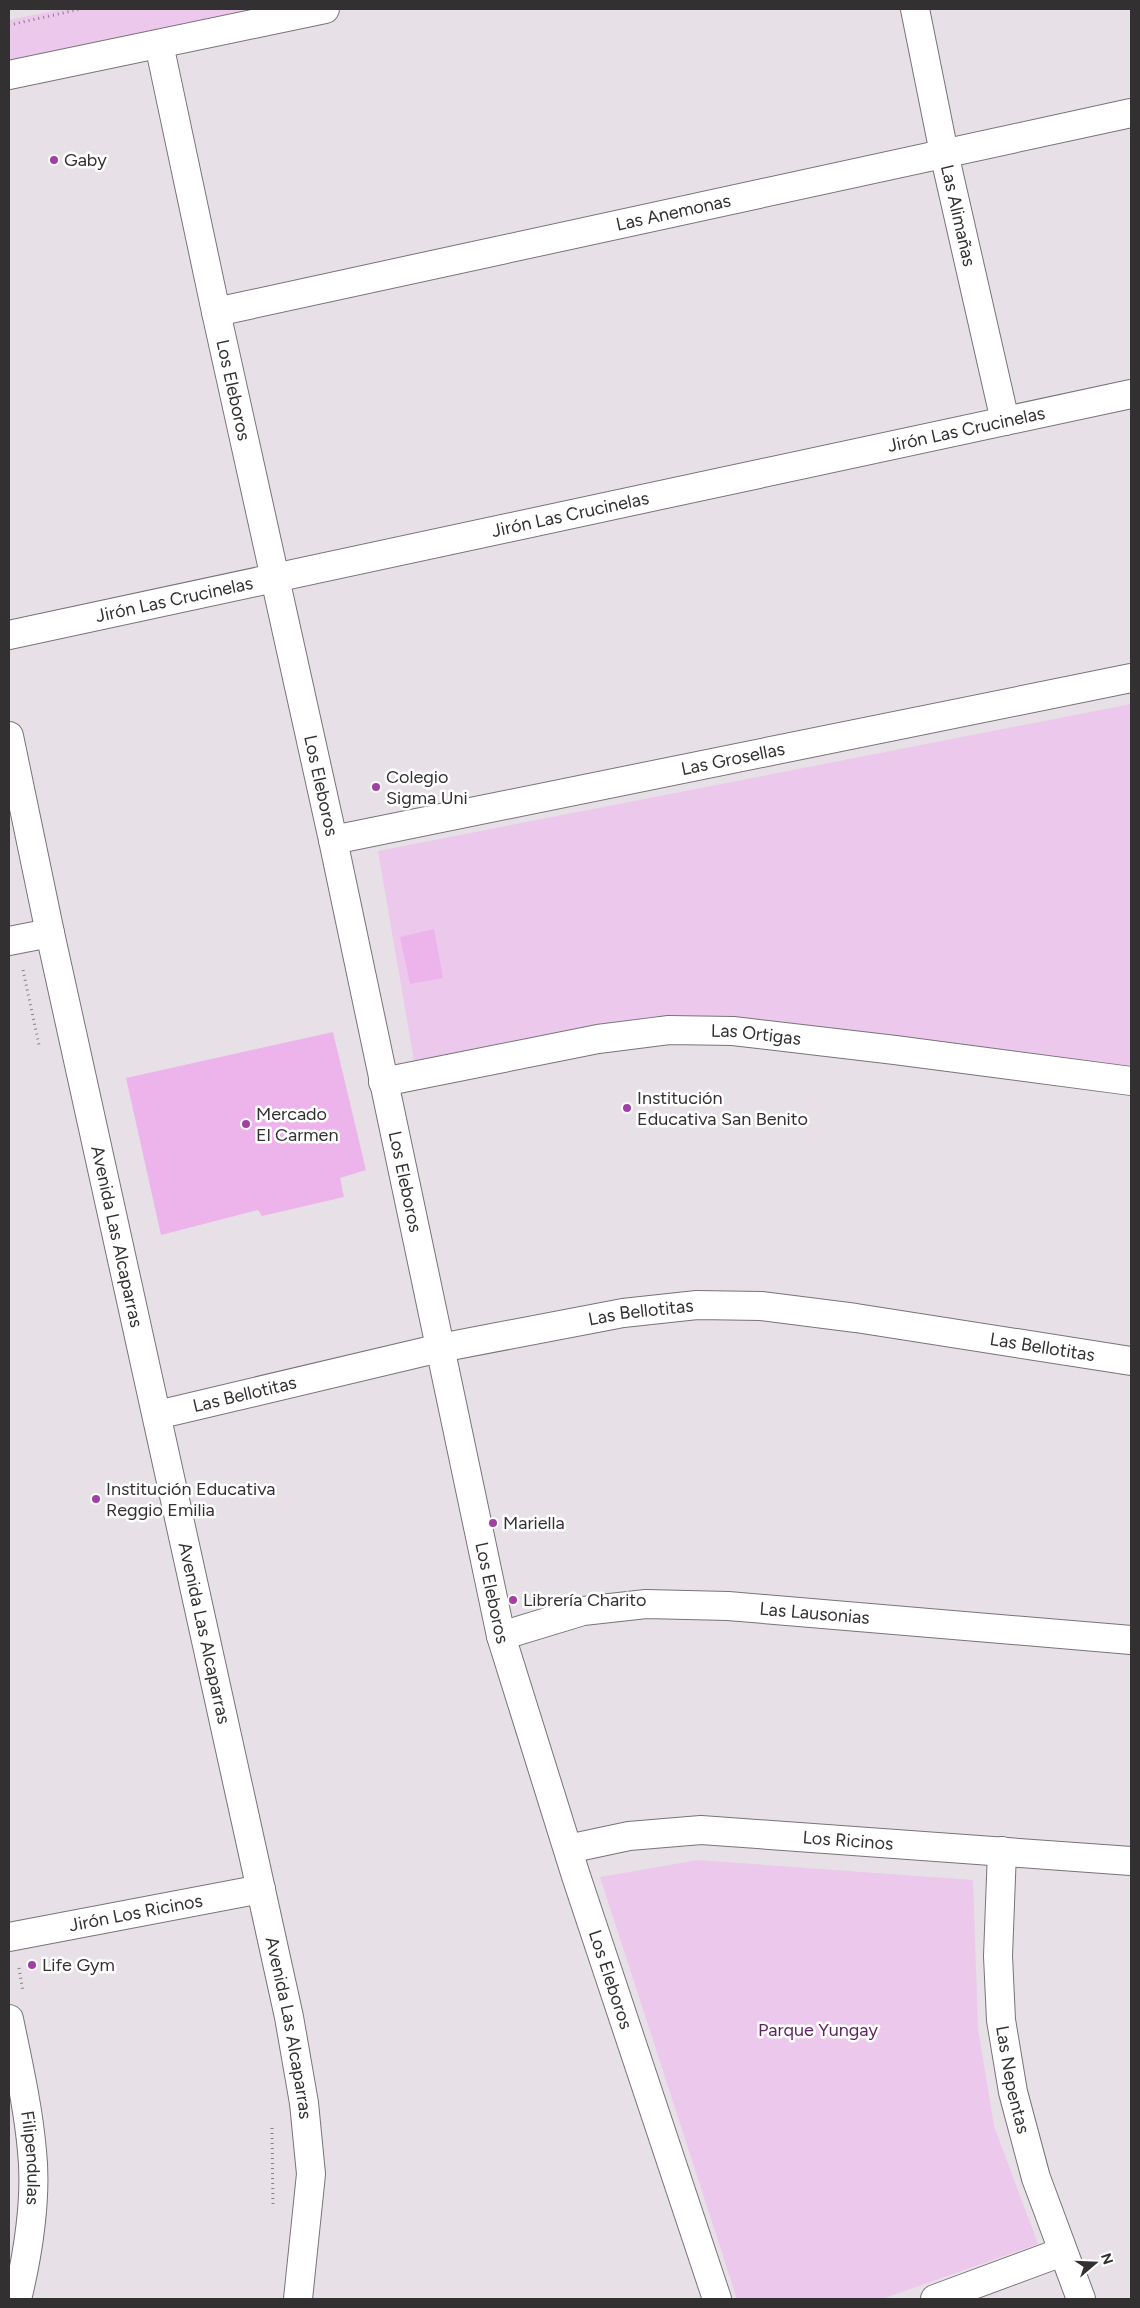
<svg xmlns="http://www.w3.org/2000/svg" width="1140" height="2308" viewBox="0 0 1140 2308" font-family="Figtree,sans-serif">
  <style>
    .green { fill: #ecc8ec }
    .building { fill: #ecb4eb }
    .lines { fill: none; stroke-linecap: round; stroke-linejoin: round }
    .minor-casing { stroke: #797379; stroke-width: 30 }
    .major-casing { stroke: #797379; stroke-width: 30 }
    .path { stroke: #858185; stroke-width: 3; stroke-dasharray: 1 4; stroke-linecap: butt }
    .minor { stroke: #fff; stroke-width: 28 }
    .major { stroke: #fff; stroke-width: 28 }
    .poi-dot { fill: #a23fa4; stroke: #fff; stroke-width: 2 }
    .labels { text-anchor: middle; dominant-baseline: central; stroke-width: 5; stroke-linejoin: round; paint-order: stroke }
    .poi-label { font-size: 18px; fill: #333032; stroke: #fff; text-anchor: start }
    .street-label { font-size: 18px; fill: #333032; stroke: #fff }
    .park-label { font-size: 18px; fill: #5f1f60; stroke: #fff }
  </style>
  <rect width="100%" height="100%" fill="#e7e1e7"/>
  <g class="green">
    <path d="M62,9H261L9,64V20Z"/>
    <path d="M1131,704V1067L612,1031L414,1061L378,851Z"/>
    <path d="M698,1860L973,1880L978,2028L994,2126L1038,2244L882,2299H737L600,1877Z"/>
  </g>
  <g class="building">
    <path d="M434,929L443,978L410,984L400,937Z"/>
    <path d="M333,1032L366,1170L340,1178L344,1197L262,1216L258,1210L161,1235L126,1078Z"/>
  </g>
  <g class="lines">
    <defs>
      <g id="minor">
        <path id="s1" d="M915,9L944,153L1005,421"/>
        <path id="s2" d="M159,44L216,312L333,840L501,1636L576,1876L717,2299"/>
        <path id="s3" d="M216,312L1131,113"/>
        <path id="s4" d="M9,635L1131,394"/>
        <path id="s5" d="M9,736L50,933L289,2017L304,2103L311,2174L298,2299"/>
        <path id="s6" d="M333,840L1131,678"/>
        <path d="M9,941L50,933"/>
        <path id="s7" d="M383,1082L598,1039L669,1030L733,1031L895,1050L1131,1081"/>
        <path id="s8" d="M157,1415L440,1348L623,1313L697,1305L761,1306L856,1318L1131,1361"/>
        <path id="s9" d="M501,1636L583,1611L646,1604L728,1606L1131,1640"/>
        <path id="s10" d="M568,1849L629,1836L701,1830L1131,1861"/>
        <path id="s11" d="M1002,1851L998,1956L1001,2020L1013,2092L1036,2178L1081,2299"/>
        <path id="s12" d="M9,1937L261,1889"/>
        <path id="s13" d="M9,2019C18,2063 28,2106 32,2151C37,2197 28,2255 17,2299"/>
        <path d="M935,2299L1062,2252"/>
      </g>
      <path id="major" d="M9,75L325,9"/>
    </defs>
    <use href="#minor" class="minor-casing"/>
    <use href="#major" class="major-casing"/>
    <g class="path">
      <path d="M9,25L81,9"/>
      <path d="M23,970L39,1045"/>
      <path d="M19,1968L23,1992"/>
      <path d="M272,2128L273,2207"/>
    </g>
    <use href="#minor" class="minor"/>
    <use href="#major" class="major"/>
  </g>
  <g class="poi-dot">
    <circle cx="54" cy="160" r="5"/>
    <circle cx="376" cy="787" r="5"/>
    <circle cx="627" cy="1108" r="5"/>
    <circle cx="246" cy="1124" r="5"/>
    <circle cx="96" cy="1499" r="5"/>
    <circle cx="493" cy="1523" r="5"/>
    <circle cx="513" cy="1600" r="5"/>
    <circle cx="32" cy="1965" r="5"/>
  </g>
  <g class="labels">
    <g class="poi-label">
      <text x="64" y="160">Gaby</text>
      <text x="386" y="777">Colegio<tspan x="386" dy="21">Sigma Uni</tspan></text>
      <text x="637" y="1098">Institución<tspan x="637" dy="21">Educativa San Benito</tspan></text>
      <text x="256" y="1114">Mercado<tspan x="256" dy="21">El Carmen</tspan></text>
      <text x="106" y="1489">Institución Educativa<tspan x="106" dy="21">Reggio Emilia</tspan></text>
      <text x="503" y="1523">Mariella</text>
      <text x="523" y="1600">Librería Charito</text>
      <text x="42" y="1965">Life Gym</text>
    </g>
    <g class="street-label">
      <text stroke="none"><textPath href="#s3" startOffset="468">Las Anemonas</textPath></text>
      <text stroke="none"><textPath href="#s1" startOffset="211">Las Alimañas</textPath></text>
      <text stroke="none"><textPath href="#s2" startOffset="354">Los Eleboros</textPath></text>
      <text stroke="none"><textPath href="#s4" startOffset="979">Jirón Las Crucinelas</textPath></text>
      <text stroke="none"><textPath href="#s4" startOffset="574">Jirón Las Crucinelas</textPath></text>
      <text stroke="none"><textPath href="#s4" startOffset="169">Jirón Las Crucinelas</textPath></text>
      <text stroke="none"><textPath href="#s6" startOffset="408">Las Grosellas</textPath></text>
      <text stroke="none"><textPath href="#s2" startOffset="759">Los Eleboros</textPath></text>
      <text stroke="none"><textPath href="#s7" startOffset="378">Las Ortigas</textPath></text>
      <text stroke="none"><textPath href="#s2" startOffset="1164">Los Eleboros</textPath></text>
      <text stroke="none"><textPath href="#s5" startOffset="512">Avenida Las Alcaparras</textPath></text>
      <text stroke="none"><textPath href="#s8" startOffset="495">Las Bellotitas</textPath></text>
      <text stroke="none"><textPath href="#s8" startOffset="900">Las Bellotitas</textPath></text>
      <text stroke="none"><textPath href="#s8" startOffset="90">Las Bellotitas</textPath></text>
      <text stroke="none"><textPath href="#s2" startOffset="1584">Los Eleboros</textPath></text>
      <text stroke="none"><textPath href="#s9" startOffset="318">Las Lausonias</textPath></text>
      <text stroke="none"><textPath href="#s5" startOffset="918">Avenida Las Alcaparras</textPath></text>
      <text stroke="none"><textPath href="#s10" startOffset="282">Los Ricinos</textPath></text>
      <text stroke="none"><textPath href="#s12" startOffset="129">Jirón Los Ricinos</textPath></text>
      <text stroke="none"><textPath href="#s2" startOffset="1989">Los Eleboros</textPath></text>
      <text stroke="none"><textPath href="#s5" startOffset="1322">Avenida Las Alcaparras</textPath></text>
      <text stroke="none"><textPath href="#s11" startOffset="230">Las Nepentas</textPath></text>
      <text stroke="none"><textPath href="#s13" startOffset="141">Filipendulas</textPath></text>
    </g>
    <g class="park-label">
      <text x="818" y="2030">Parque Yungay</text>
    </g>
  </g>
  <rect width="1140" height="2308" fill="none" stroke="#333032" stroke-width="20"/>
  <g transform="translate(1095 2263) rotate(71)" stroke="#ffffff" stroke-width="4" paint-order="stroke">
  <path d="M0-4L9 19L0 12L-9 19Z" fill="#333032"/>
  <text y="-8" font-size="14" font-weight="bold" text-anchor="middle" fill="#333032">N</text>
  </g>
</svg>
